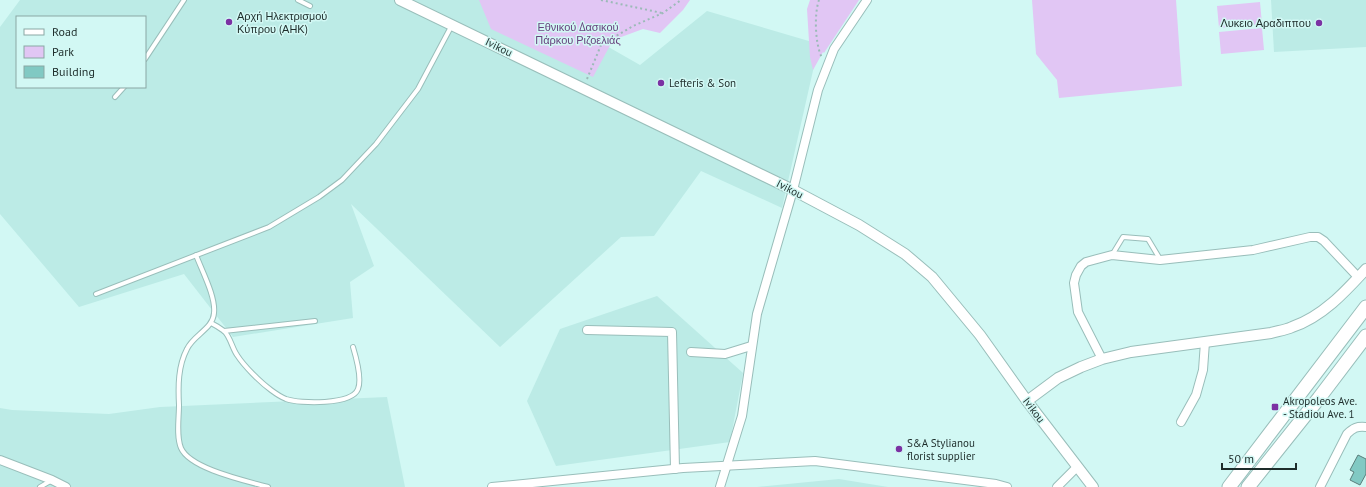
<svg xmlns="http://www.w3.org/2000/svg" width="1366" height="487" viewBox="0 0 1366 487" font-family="'PT Sans',sans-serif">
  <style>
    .built { fill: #bcebe6; fill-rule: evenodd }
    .green { fill: #e1c6f4 }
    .building { fill: #81c9c3; stroke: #5a7d7a }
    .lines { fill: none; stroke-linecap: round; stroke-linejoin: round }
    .service-casing { stroke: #99beba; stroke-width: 6 }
    .minor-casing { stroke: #99beba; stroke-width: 10 }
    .tertiary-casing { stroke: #99beba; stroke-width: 12 }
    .trunk-casing { stroke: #99beba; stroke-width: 15 }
    .path { stroke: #9bbab7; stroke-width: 2; stroke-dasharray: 2 3; stroke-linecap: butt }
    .service { stroke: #fff; stroke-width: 4 }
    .minor { stroke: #fff; stroke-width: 8 }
    .tertiary { stroke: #fff; stroke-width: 10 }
    .trunk { stroke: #fff; stroke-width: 13 }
    .poi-dot { fill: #7b31a3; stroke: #d2f8f4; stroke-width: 1.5 }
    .labels { text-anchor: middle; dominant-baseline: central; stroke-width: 3; stroke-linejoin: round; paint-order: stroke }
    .poi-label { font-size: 11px; fill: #1e2d2b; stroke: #d2f8f4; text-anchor: start }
    .park-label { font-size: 11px; fill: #67427e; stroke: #d2f8f4 }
    .street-label { font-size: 11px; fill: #1e2d2b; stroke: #d2f8f4 }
  </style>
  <rect width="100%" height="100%" fill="#d2f8f4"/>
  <g class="built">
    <path d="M20,0H526L640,65L707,11L819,44L782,208L701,171L654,236L621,237L500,347L351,204L374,266L350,282L353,318L233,337L184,274L79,307L0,214V27ZM17,17H145V87H17Z"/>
    <path d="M1271,0H1366V47L1274,52Z"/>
    <path d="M657,296L743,373L730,442L556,466L527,401L560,329Z"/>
    <path d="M387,397L405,487H0V408L12,410L109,414L160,407Z"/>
    <path d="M839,479L888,487H757Z"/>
  </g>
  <g class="green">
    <path d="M479,0H690L683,10L660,33L643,29L613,40L593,77L491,29Z"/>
    <path d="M810,0H859L824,53L823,52L813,70L810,57L807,9Z"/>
    <path d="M1032,0H1176L1182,86L1059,98L1057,80L1036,54Z"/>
    <path d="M1260,2L1262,24L1219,28L1217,6Z"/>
    <path d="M1262,28L1264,50L1221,54L1219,32Z"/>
  </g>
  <path class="building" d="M1358,455L1366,459V474L1360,485L1350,480L1354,472L1350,470Z"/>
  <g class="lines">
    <defs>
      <g id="service">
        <path d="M298,0L310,6"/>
        <path d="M145,59L184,0"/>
        <path d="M115,97L124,87"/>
        <path d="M196,255C202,271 216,297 214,313C213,329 193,335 187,349C178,366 178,386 179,405C179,418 176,436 181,448C190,469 247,481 268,487"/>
        <path d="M1112,255L1123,237L1148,239L1160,259"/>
        <path d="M96,294L269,227L319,197L342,180L376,144L418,89L452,25"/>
        <path d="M211,323C215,325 220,328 224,331C230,336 232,348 237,355C244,366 260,382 271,390C275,393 281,397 286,399C300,404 352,405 358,389C362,379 356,357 353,347"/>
        <path d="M224,331L315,321"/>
        <path d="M40,487L52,480"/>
      </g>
      <g id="minor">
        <path d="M587,330L672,332L675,469"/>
        <path d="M691,352L725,354L751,346"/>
        <path d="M1102,359L1078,312L1074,283L1076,275L1081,266L1086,262L1112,255L1160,260L1253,250L1310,237H1318L1324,241L1358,277"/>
        <path d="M1181,422L1196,395L1203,370L1205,342"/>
        <path d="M0,460L52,480L66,487"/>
        <path d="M492,487L683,468L815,461L996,484L1007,487"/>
        <path d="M720,487L742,416L757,314L793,190L818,90L834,49L867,0"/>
        <path d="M1057,487L1077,467"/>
        <path d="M1320,487L1347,434C1353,428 1357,426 1366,427"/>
      </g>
      <g id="tertiary">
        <path d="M400,0L793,190L859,225L905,254L932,277L980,335L1027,401L1093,487"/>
        <path d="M1027,401L1058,378L1081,367L1102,359L1131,352L1271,333C1278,331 1286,330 1292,327C1322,317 1345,292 1366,269"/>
      </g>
      <g id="trunk">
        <path d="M1229,487L1366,307"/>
        <path d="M1248,487L1319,398L1366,336"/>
      </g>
    </defs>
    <use href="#service" class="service-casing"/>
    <use href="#minor" class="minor-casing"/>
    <use href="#tertiary" class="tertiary-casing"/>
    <use href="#trunk" class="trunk-casing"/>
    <g class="path">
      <path d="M601,0L662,13"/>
      <path d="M819,0C814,14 815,44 822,58"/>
      <path d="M587,79L601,45L633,26L663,13L681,0"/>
    </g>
    <use href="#service" class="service"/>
    <use href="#minor" class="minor"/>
    <use href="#tertiary" class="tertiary"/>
    <use href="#trunk" class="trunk"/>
  </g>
  <g class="poi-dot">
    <circle cx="229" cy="22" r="4"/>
    <circle cx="1319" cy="23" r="4"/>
    <circle cx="661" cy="83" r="4"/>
    <rect x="1271" y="403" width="8" height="8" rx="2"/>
    <circle cx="899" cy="449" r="4"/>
  </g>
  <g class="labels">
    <g class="poi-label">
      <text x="237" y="16">Αρχή Ηλεκτρισμού<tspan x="237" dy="13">Κύπρου (ΑΗΚ)</tspan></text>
      <text x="1311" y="23" text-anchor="end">Λυκειο Αραδιππου</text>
      <text x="669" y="83">Lefteris &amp; Son</text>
      <text x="1283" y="401">Akropoleos Ave.<tspan x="1283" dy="13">- Stadiou Ave. 1</tspan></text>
      <text x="907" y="443">S&amp;A Stylianou<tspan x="907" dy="13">florist supplier</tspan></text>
    </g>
    <g class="park-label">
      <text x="578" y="27">Εθνικού Δασικού<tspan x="578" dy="13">Πάρκου Ριζοελιάς</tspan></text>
    </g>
    <g class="street-label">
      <text transform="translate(499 47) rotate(26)">Ivikou</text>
      <text transform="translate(790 189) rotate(27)">Ivikou</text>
      <text transform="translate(1034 410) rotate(53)">Ivikou</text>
    </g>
  </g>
  <rect x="16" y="16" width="130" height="72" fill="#d2f8f4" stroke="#8aa7a4"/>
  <rect x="24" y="29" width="20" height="6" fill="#ffffff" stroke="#8aa7a4"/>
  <text x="52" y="36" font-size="12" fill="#1e2d2b">Road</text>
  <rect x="24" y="46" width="20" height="12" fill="#e1c6f4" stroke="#8aa7a4"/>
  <text x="52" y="56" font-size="12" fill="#1e2d2b">Park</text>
  <rect x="24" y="66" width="20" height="12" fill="#81c9c3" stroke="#8aa7a4"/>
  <text x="52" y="76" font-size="12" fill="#1e2d2b">Building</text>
  <path d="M1222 463v6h74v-6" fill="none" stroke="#1e2d2b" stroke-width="2"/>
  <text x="1228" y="463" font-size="12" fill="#1e2d2b" stroke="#d2f8f4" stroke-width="3" paint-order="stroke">50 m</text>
</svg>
